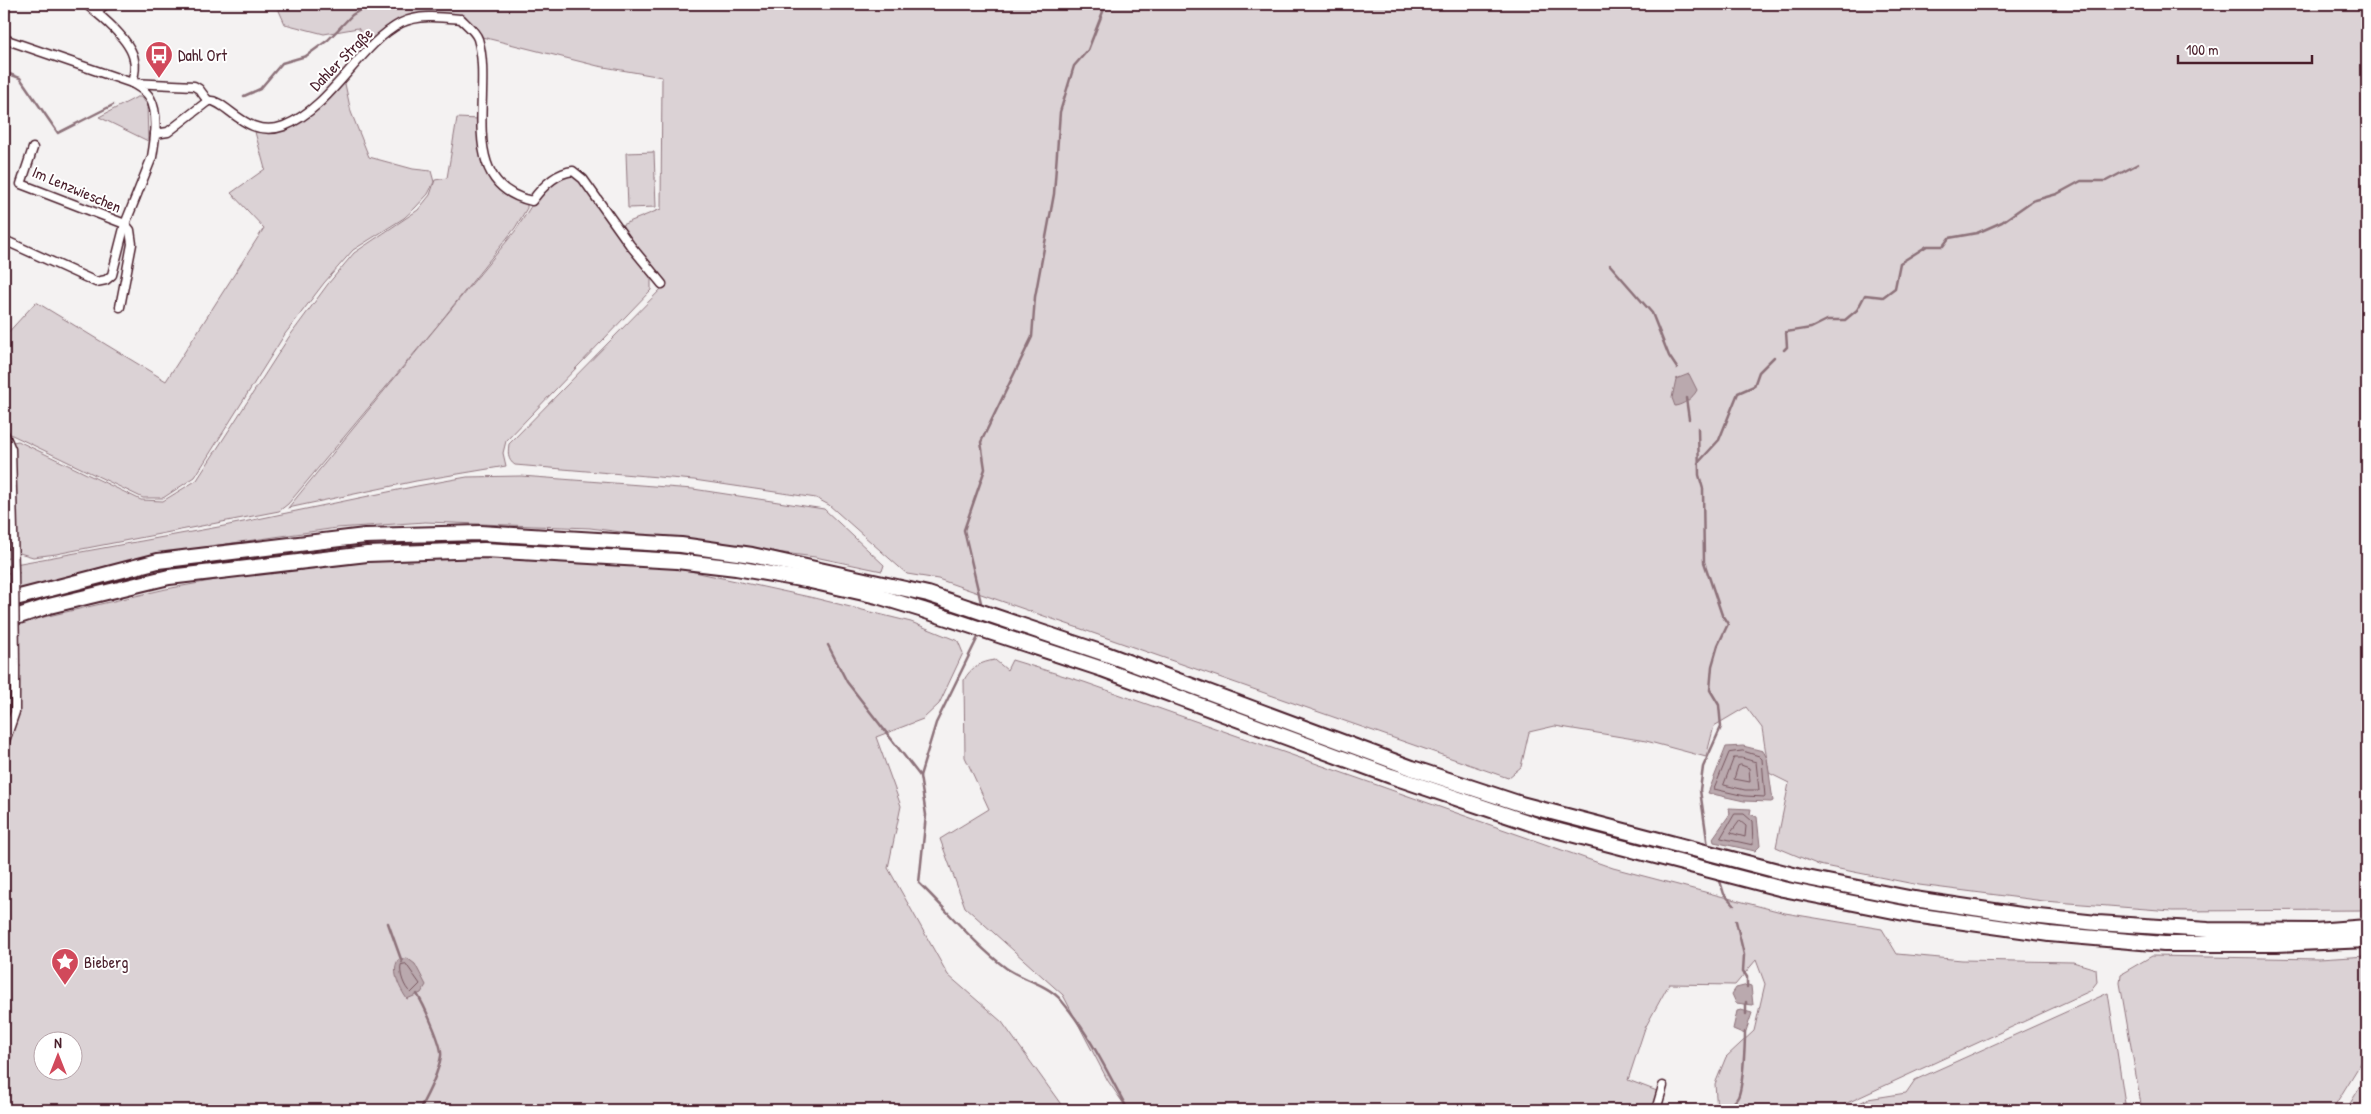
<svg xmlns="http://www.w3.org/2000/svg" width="2371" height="1114" viewBox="0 0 2371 1114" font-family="'Patrick Hand',sans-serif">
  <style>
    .green { fill: #dbd2d5; stroke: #927880; fill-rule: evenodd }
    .water { fill: #baa9ae; stroke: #8d727a }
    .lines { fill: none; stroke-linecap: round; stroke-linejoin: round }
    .shore { stroke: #77565f; stroke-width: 1 }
    .stream { stroke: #8d727a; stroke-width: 2.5 }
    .street-casing { stroke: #4a1f2b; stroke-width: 11 }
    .highway-casing { stroke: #4a1f2b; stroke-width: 18 }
    .street { stroke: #fff; stroke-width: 8 }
    .highway { stroke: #fff; stroke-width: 14 }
    .street-bridge-casing { stroke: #4a1f2b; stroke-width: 11; stroke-linecap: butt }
    .street-bridge { stroke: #fff; stroke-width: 8 }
    .labels { text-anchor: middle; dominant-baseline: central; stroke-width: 4; stroke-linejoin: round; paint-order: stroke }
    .poi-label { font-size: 16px; fill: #4a1f2b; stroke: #fff; text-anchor: start }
    .street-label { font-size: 16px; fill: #4a1f2b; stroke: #fff }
  </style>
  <rect width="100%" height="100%" fill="#f4f2f2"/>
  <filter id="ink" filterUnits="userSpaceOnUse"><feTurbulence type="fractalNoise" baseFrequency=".02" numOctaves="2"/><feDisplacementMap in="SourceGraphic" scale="10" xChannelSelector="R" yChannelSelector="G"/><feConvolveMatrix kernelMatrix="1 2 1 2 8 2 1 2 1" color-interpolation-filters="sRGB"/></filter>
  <g filter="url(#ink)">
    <g class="green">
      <path d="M276,4H2367V910L2172,911L2044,901L1919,885L1819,865L1776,847L1789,783L1769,773L1762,728L1746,707L1714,726L1706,757L1646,741L1555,726L1529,732L1521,767L1508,778L938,579L907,574L829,505L816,498L694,480L515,465C507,460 508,452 509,444L665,285L619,226L661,209L662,77L598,66L482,37L462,16L412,17L371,46L358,28L324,34L285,24Z"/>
      <path d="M344,79L351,112L369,157L413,169L431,171L434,182L428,194L415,208L404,218L353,250L324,283L285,334L195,477L163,498H143L10,434L4,428V337L36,302L166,381L264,228L231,193L265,169L255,132C297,131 314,105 344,79Z"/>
      <path d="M137,97H141L147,104L148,141L99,117Z"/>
      <path d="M457,118L479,119V142L492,177L505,195L527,205V208L515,228L437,326L288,504L279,511L56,554L33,557L16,552L13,442L18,441L141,500L163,501L197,480L289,337L328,284L354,253L418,210L430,195L435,180L447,178Z"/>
      <path d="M654,152L656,207L628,208L626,153Z"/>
      <path d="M572,173L582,179L648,271L651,280V290L506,441L503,453L506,466L416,481L288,508L516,230L533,203L562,174Z"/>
      <path d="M4,436C16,467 9,523 9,557L4,561Z"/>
      <path d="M521,476L693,489L824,509L884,565L882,571L815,557L590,528L425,522L337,528L219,545L106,566L4,594V566L224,526L417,486L467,477Z"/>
      <path d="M481,557L676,568L814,598L911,622L958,641L963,653L939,704L923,719L876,737L901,806L888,868L948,975L1002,1022L1065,1110H4V629L31,620L166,589L266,571L367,560ZM42,1042H72V1072H42Z"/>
      <path d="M995,660L1007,670L1012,660L1084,682L1613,868L1785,913L1882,929L1897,954L1962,960L2073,962L2096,969L2097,982L2090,991L1832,1110H1717L1715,1084L1726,1057L1754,1031L1765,984L1756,960L1735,985L1669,984L1645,1028L1628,1080L1657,1091L1653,1110H1128L1108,1081L1063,995L965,907L940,839L989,809L965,757L964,680C971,667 981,662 995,660Z"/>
      <path d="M2152,956L2319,959L2367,956V1053L2332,1110H2142L2120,983L2121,974Z"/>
      <path d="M2108,993L2126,1110H1844L1868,1099L1906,1093L1915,1080Z"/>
      <path d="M2367,1076V1110H2346Z"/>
    </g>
    <g class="water">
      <path d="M1689,374L1697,390C1693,398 1683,405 1675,406L1672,398L1676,379Z"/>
      <path d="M1743,746L1763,751L1767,758L1773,801L1771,802L1744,801L1708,793L1726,747Z"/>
      <path d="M1729,808L1751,809L1750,814L1757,817L1760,846L1755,851L1714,842L1713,838L1730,814Z"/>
      <path d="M407,958L415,964L426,985L421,993L407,999C400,989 391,972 398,960Z"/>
      <path d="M1748,985L1751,986L1753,1005L1736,1003L1732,994L1736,988Z"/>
      <path d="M1741,1010L1752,1013L1745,1034L1733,1029L1737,1011Z"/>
    </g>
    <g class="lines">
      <g class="shore">
        <path d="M1743,751L1759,756L1762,759L1765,797L1745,796L1714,789L1729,753Z"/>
        <path d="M1734,758H1742L1756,762L1759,790H1745L1724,785Z"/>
        <path d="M1741,765L1749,768L1750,782L1734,779L1738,766Z"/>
        <path d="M1735,814H1744L1752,821L1753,845L1721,838Z"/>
        <path d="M1740,821L1746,826L1745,837L1731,833Z"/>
        <path d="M406,964L420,984L411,993C404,988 399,973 401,965Z"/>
      </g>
      <g class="stream">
        <path d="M4,72L20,78L58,133L113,105"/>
        <path d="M244,96L260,89L282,63L306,56L328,40L352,15L370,4"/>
        <path d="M1610,265L1652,313L1669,356L1677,368"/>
        <path d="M1784,350L1787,347L1786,332L1811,328L1827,320H1845L1857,310L1865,295L1883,297L1895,288L1900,263L1927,246H1943L1949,238L1977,233L2002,222L2032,201L2057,194L2081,181H2106L2138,164"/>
        <path d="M1686,398L1689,419"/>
        <path d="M1698,428L1699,475L1703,489L1704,562L1722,615L1728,624L1718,645L1712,666L1710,690L1719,705L1721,727L1703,767L1700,790L1708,847"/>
        <path d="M1698,463L1719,440L1738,393L1754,386L1759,372L1774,357"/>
        <path d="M982,607L964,530L985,469L981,442L1032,337L1035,297L1054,194L1060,112L1074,66L1088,50L1106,4"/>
        <path d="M980,633L936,723L920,776L926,815L919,883C947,910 974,944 1006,968C1023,980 1047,984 1061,1000C1089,1033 1108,1073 1128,1110"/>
        <path d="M828,645L847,682L920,776"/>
        <path d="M1719,878L1724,894L1734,905"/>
        <path d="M1736,921L1744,955L1743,971L1747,977V987"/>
        <path d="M388,923L402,962"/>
        <path d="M417,994C423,1003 443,1046 441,1056C438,1074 428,1094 419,1110"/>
        <path d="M1746,1014V1002"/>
        <path d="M1728,1110C1730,1104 1735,1103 1738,1097C1743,1087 1745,1045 1745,1032"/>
      </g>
      <defs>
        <g id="street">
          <path d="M86,4C101,16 131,40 134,60C136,67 134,76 132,83"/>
          <path d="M96,12L106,4"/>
          <path d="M4,39L132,83L194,86L199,89L208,101"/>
          <path d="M208,101C226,98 245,140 284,126C331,108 359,45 401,23C419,14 441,17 461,19C466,24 476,32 478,39C494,92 454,184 532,201C542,187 555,173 573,171L583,179L630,245L662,284"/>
          <path d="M155,134L168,132L208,101"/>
          <path d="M33,148L21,184L125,224L130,230L132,244L120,307"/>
          <path d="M4,240L96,282L106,280L112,275L125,224L152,157C155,140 159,114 150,98C147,91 138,87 132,83"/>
          <path d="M4,433L11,449L14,572"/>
          <path d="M4,744L15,712V667"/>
          <path d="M1656,1110L1663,1086"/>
        </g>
        <g id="highway">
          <path d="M4,601L158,561L365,536L480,533L681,545L752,555L928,594L1106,654L1412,768L1521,804L1797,876L1914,899L2021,915L2097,923L2208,930L2315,931L2367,927"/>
          <path d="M4,621L49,606L169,577L367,554L484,550L677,561L736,568L806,580L877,596L923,610L1102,669L1391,776L1536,825L1783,889L1914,915L2049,934L2164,944H2277L2367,940"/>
        </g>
      </defs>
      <use href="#street" class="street-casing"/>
      <use href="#highway" class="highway-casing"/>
      <use href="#street" class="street"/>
      <use href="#highway" class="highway"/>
      <defs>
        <path id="street-bridge" d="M14,572L15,667"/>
      </defs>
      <use href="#street-bridge" class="street-bridge-casing"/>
      <use href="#street-bridge" class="street-bridge"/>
    </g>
  </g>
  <defs>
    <symbol id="bus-pin" viewBox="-11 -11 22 30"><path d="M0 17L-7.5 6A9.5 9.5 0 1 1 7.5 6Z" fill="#d1495b" stroke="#fff"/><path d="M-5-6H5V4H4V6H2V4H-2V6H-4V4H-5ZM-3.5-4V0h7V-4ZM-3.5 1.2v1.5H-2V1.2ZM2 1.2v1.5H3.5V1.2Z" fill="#fff"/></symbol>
    <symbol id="sight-pin" viewBox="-11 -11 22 30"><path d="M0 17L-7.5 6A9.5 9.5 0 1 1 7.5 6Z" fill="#d1495b" stroke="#fff"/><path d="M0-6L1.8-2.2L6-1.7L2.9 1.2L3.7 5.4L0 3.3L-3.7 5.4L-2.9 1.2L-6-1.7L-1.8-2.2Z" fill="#fff"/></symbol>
  </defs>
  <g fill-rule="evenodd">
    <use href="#bus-pin" x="143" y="39" width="32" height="43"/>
    <use href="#sight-pin" x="49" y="946" width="32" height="43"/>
  </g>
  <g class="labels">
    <g class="poi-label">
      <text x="178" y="55">Dahl Ort</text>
      <text x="84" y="962">Bieberg</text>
    </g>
    <g class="street-label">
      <text transform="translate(341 59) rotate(-45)">Dahler Straße</text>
      <text transform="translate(77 189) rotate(23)">Im Lenzwieschen</text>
    </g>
  </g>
  <rect width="2371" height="1114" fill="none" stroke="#fff" stroke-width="20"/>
  <rect x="10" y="10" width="2351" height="1094" fill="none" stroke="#4a1f2b" stroke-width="2" filter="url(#ink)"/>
  <g transform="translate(58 1056)"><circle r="24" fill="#ffffff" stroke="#b7a5aa"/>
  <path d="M0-4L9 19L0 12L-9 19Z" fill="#d1495b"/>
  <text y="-8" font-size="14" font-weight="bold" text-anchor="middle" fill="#4a1f2b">N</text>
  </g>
  <path d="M2178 55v8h134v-8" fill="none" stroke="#4a1f2b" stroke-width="2.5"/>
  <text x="2186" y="55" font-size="15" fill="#4a1f2b" stroke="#ffffff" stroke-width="4" paint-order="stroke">100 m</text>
</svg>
